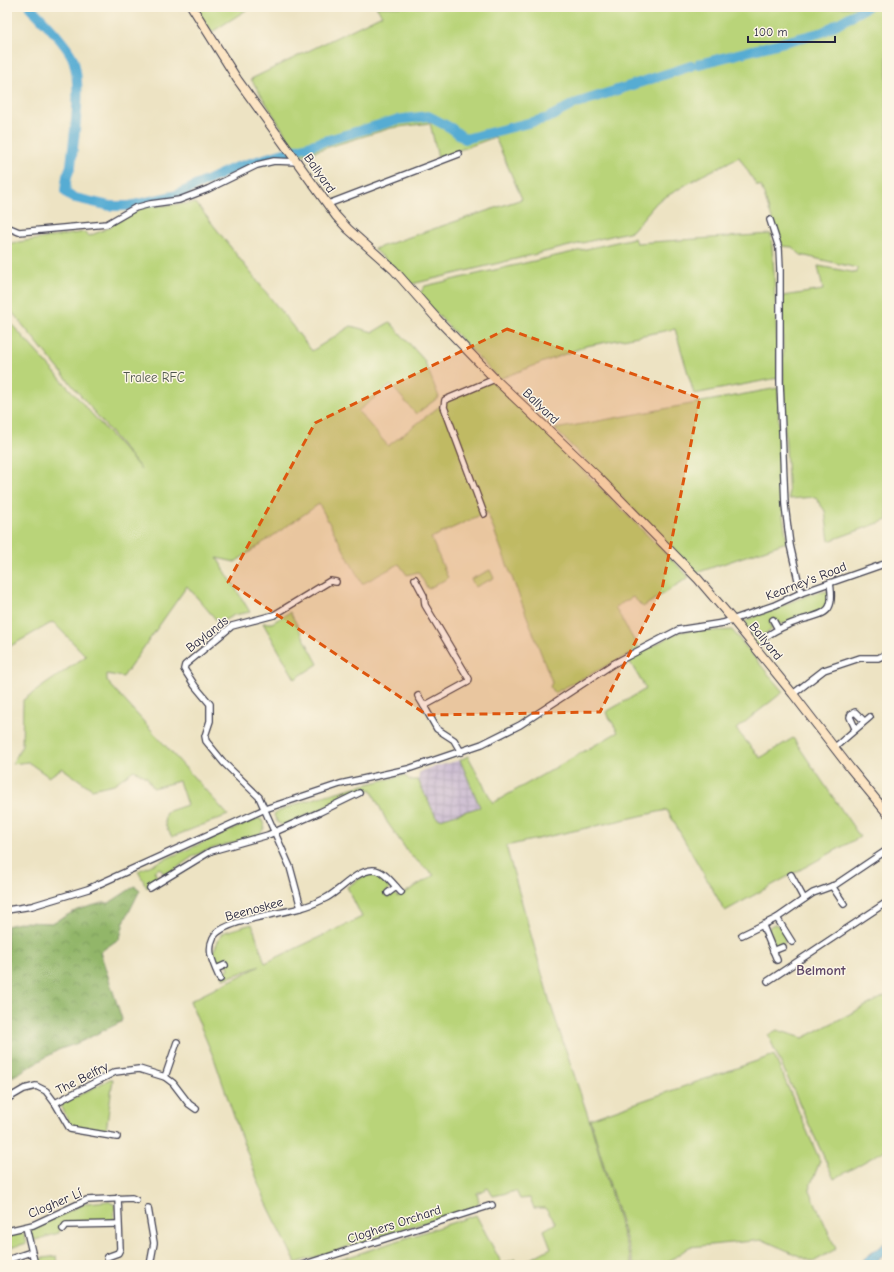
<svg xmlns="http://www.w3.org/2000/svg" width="894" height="1272" viewBox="0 0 894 1272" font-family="'Comic Neue',sans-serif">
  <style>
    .industrial { fill: url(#industrial-grid) }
    .green { fill: #b9d479; stroke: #6e7b5a }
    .forest { fill: url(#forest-crowns); stroke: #5a6c52 }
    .water { fill: url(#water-ripples); stroke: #3c6787 }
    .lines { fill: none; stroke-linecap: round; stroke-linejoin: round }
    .river { stroke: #57acd3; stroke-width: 10 }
    .street-casing { stroke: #403f4f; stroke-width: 8 }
    .secondary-casing { stroke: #403f4f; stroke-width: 10 }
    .street { stroke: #fff; stroke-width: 5.5 }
    .secondary { stroke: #fce5c4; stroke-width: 8 }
    .marked { fill: #de560e; fill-opacity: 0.2; stroke: #de560e; stroke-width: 3; stroke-dasharray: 8 5; stroke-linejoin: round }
    .labels { text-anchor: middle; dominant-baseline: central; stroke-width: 3; stroke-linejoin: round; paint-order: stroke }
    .street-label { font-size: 13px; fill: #22223b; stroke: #fcf5e5 }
    .park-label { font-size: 13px; fill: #4f574e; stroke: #fcf5e5 }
    .neighbourhood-label { font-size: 14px; font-weight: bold; fill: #5e4768; stroke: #fcf5e5 }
  </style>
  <defs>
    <pattern id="industrial-grid" width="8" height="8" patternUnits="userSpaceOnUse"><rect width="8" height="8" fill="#cdbed2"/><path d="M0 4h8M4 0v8" fill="none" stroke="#b0a3b5"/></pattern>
    <pattern id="forest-crowns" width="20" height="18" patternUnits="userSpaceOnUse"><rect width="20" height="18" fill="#92b669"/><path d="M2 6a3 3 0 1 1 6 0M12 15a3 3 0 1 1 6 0" fill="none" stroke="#779458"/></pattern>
    <pattern id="water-ripples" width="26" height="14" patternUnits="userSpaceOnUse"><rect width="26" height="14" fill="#57acd3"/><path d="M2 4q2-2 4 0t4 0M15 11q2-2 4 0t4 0" fill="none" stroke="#488cac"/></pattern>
  </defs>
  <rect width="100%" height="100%" fill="#fcf5e5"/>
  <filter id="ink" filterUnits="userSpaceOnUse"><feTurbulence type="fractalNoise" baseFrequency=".025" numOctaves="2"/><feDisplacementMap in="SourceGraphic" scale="8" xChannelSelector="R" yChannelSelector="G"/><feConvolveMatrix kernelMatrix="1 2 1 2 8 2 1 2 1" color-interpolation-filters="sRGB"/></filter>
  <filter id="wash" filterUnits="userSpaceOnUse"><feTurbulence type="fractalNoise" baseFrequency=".012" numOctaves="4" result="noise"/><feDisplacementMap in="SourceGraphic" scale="16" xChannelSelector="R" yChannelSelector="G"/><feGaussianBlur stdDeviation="0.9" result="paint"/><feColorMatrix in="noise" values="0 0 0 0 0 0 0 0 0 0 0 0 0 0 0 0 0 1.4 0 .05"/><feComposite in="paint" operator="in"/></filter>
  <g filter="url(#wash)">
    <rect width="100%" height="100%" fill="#ede3c3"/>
    <path class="industrial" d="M460,760L480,807L440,819L436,817L418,780L419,773L423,770Z"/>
    <g class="green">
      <path d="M193,7H251L212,32Z"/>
      <path d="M376,7H887V520L829,541L825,511L815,497L789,499L784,412L782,300L783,296L823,290L818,266L857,273V268L801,255L792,247L781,246L761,186H757L739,157L699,177L657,202L632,231L412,284L374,249L522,199L495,137L438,158L430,123L391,128L299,156L251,79L382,15Z"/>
      <path d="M196,203L312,351L351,326L373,332L390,322L424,360L439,397L416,414L391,385L358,411L388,446L445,402L492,379L689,577L643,607L633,597L615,607L639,649L554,693L550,687L552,682L487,512L431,538L448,578L428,589L418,572L407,575L399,564L362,584L319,504L235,562L217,558L250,612L234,615L219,623L187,586L123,677L107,674V681L228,815L172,837C167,828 162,822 166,812L187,805L179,781L153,788L147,777L134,770L114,784L92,789L62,768L49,777L28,762L12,764L22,746L23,700L86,656L53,622L7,648V319L141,469L7,306V246L12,243L85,232L89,236L106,229L143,207Z"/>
      <path d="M771,234L774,272L778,378L694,394L675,329L586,346L499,379L419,295L425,286L634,238L636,243Z"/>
      <path d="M778,388L780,495L787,542L696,573L555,429Z"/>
      <path d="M490,570L494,578L475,587L471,579Z"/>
      <path d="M828,591L829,604L821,612L815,614L801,617L782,624L778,623L774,618L769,621L772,629L764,636L767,640L758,646L745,630L744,623L749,619L811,594Z"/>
      <path d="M290,612L318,664L295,679L263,623H272Z"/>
      <path d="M704,629L709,631L732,630L783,692L736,729L760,758L793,738L860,837L725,911L667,810L506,846L551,1006L589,1119L632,1265H324L476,1215L502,1264L516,1259L519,1265L551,1248L544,1230L556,1223L545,1208H534L530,1198L520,1199L516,1191L493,1196L488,1188L477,1193L479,1203L475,1207L296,1263L266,1202L239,1131L215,1061L190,1001L260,966L224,979L222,974L229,969L227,962L217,966L213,952L222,933L252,924L265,963L362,917L347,887C356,881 366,873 377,873L389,886L390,889L384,894L388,898L394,893L398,897L434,875L410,855L387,822L371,789L364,793L362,789L352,794L346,791L341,794V797L338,801L288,824L283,825L278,823L274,815C282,804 384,780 404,775L410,780H418L436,817L440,819L480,807L460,760L468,756L493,803L618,732L606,712L646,689L628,659L679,632Z"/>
      <path d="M259,818L264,822C266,829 262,832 256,836L204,851L192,857L168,874H164L160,868L154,871L158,878L147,888L138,871Z"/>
      <path d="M774,924L778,925L787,938L783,944L784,946L777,948L773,945L774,942L771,933L768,932L769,927Z"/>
      <path d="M887,995V1149L834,1179L768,1035L777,1030L803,1038Z"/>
      <path d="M774,1055L820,1161L809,1189L836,1249L813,1262L763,1240L689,1247L664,1265H634L590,1119Z"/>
      <path d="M110,1079H113L106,1131H99L85,1128L72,1129L61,1105Z"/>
      <path d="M108,1201L115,1205L114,1220L65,1223L60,1226L59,1233L32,1241L30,1234L32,1229L86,1203Z"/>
      <path d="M21,1232L24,1235L27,1243L7,1249V1235Z"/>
      <path d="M57,1256L58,1265H40L37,1259Z"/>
    </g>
    <path class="forest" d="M135,886L140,890L124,922L120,938L100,952L122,1019L121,1022L78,1043L58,1050L7,1080V926L22,922L52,923L77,910L102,903H109Z"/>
    <path class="water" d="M887,1241V1253C875,1263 872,1265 856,1265Z"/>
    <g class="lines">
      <g class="river">
        <path d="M30,7C41,18 71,48 74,62C82,92 74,134 71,166L67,176L65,191L71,197L110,206H129L176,195L234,168L396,120L428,116L451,128L465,139L548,118L574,104L691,66"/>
        <path d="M699,64L823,32L867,7"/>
      </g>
    </g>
  </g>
  <g filter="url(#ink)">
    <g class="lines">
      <defs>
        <g id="street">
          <path d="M328,204L459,154"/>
          <path d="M770,220L779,248L780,269V382L785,505L790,545L801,593"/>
          <path d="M7,227L19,232L107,224L135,208L150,204L179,200L208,189L257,165L274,161L298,162"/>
          <path d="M484,514L444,407L445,400L495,379"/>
          <path d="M415,579L424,596L425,605L469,679L468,682L424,706L437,729L454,740L461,752"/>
          <path d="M773,620L778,629"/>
          <path d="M767,636C777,629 789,624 801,620C826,613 835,613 830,583"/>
          <path d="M793,694L824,670L860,658H878L887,654"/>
          <path d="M418,696L424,706"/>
          <path d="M855,728L850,717L851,714L855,712L864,721"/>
          <path d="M834,748L870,717"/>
          <path d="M791,875L804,899"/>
          <path d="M832,886L844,904"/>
          <path d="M150,888L211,851L268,835L320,812L359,793"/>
          <path d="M388,893L396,887"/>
          <path d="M301,908L290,867L259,797L224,763L206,741L205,736L210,721V704L195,686L184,669L185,665L232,626L274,615L330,581L336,582"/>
          <path d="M7,910L32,906L88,889L265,809L340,784L408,769L482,744L520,725L613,664L678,630L723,623L775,605L801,593L887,563"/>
          <path d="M777,918L792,942"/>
          <path d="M763,926L777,960"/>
          <path d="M742,935L777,918L813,893L835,885L887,850"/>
          <path d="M773,951L783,947"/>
          <path d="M216,969L225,965"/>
          <path d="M220,979C215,967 206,952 213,938C221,920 281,914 300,908C309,906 318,902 326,898C341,890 355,871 373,870C384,870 393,884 401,892"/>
          <path d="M768,981L887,902"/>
          <path d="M165,1077L177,1042"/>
          <path d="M7,1099L24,1089L36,1086L46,1091L55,1103L115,1072L139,1069L165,1077L173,1083L189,1104L196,1109"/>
          <path d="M55,1103L70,1129L117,1137"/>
          <path d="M148,1208L154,1243L150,1265"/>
          <path d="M26,1227L35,1265"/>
          <path d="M63,1229L66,1225L118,1224"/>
          <path d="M7,1231L33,1225L87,1200L132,1198L136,1200"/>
          <path d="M107,1257L118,1253L120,1249L118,1198"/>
          <path d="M7,1260L31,1252"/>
          <path d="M302,1265L492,1205"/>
        </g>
        <path id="secondary" d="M192,7L237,79L336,216L348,229L394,270L438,320L495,379L598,477L698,579L733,620L793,694L850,768L887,813"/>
      </defs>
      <use href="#street" class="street-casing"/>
      <use href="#secondary" class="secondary-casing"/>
      <use href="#street" class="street"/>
      <use href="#secondary" class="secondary"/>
    </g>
  </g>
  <path class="marked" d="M507,329L700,398L662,589L600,712L427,715L228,582L315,423Z"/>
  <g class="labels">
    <g class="street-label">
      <text transform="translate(320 173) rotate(55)">Ballyard</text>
      <text transform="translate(541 406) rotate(44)">Ballyard</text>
      <text transform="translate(806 581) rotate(-21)">Kearney's Road</text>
      <text transform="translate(207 634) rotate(-38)">Baylands</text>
      <text transform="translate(766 641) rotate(51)">Ballyard</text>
      <text transform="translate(254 909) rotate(-15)">Beenoskee</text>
      <text transform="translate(82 1078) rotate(-27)">The Belfry</text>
      <text transform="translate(55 1203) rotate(-23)">Clogher Lí</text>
      <text transform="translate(394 1224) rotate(-18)">Cloghers Orchard</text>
    </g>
    <g class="park-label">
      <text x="154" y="377">Tralee RFC</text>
    </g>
    <g class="neighbourhood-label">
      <text x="821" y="970">Belmont</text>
    </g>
  </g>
  <rect width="894" height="1272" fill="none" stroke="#fcf5e5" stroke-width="24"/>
  <path d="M748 36v6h87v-6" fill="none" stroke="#22223b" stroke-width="2"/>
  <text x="754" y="36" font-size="12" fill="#22223b" stroke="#fcf5e5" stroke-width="3" paint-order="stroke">100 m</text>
</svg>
